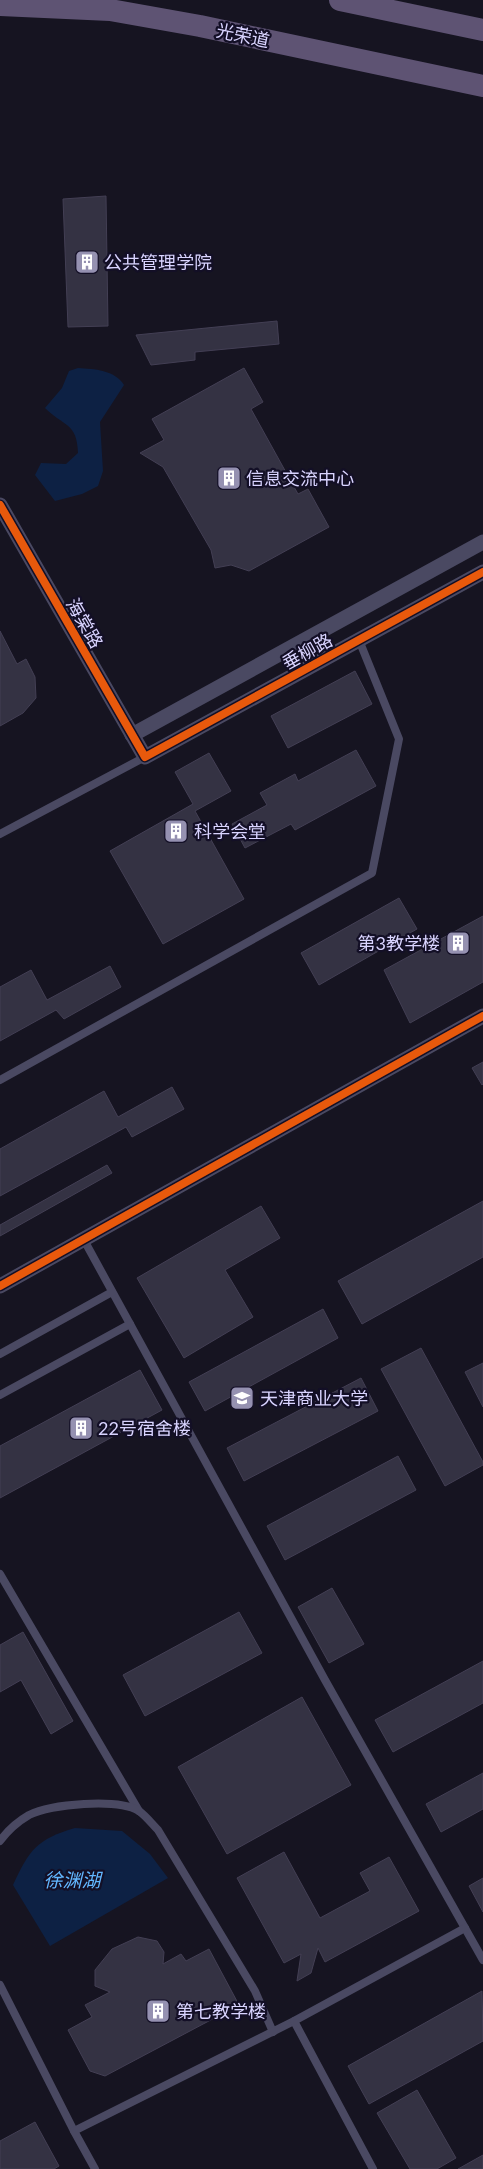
<svg xmlns="http://www.w3.org/2000/svg" width="483" height="2169" viewBox="0 0 483 2169" font-family="Lato,'Noto Sans SC',sans-serif">
<rect width="100%" height="100%" fill="#161421"/>
<g fill="#0d2144">
<path d="M78,368C94,369 115,370 124,385L100,422L103,471L98,486L82,494L55,501L35,475L41,463L66,464L78,453C77,422 64,427 45,408L62,388L69,371Z"/>
<path d="M75,1828L122,1831L150,1854L168,1878L50,1946L13,1885C29,1850 37,1839 75,1828Z"/>
</g>
<g fill="#343243" stroke="#433f54">
<polygon points="106,196 108,326 68,327 63,199"/>
<polygon points="277,321 279,344 195,352 195,360 151,365 136,335"/>
<polygon points="244,368 263,402 251,409 298,494 308,489 329,527 249,571 231,565 215,568 211,550 163,467 140,453 164,440 152,419"/>
<polygon points="0,631 17,664 26,659 35,677 36,698 23,713 0,726"/>
<polygon points="355,671 372,704 288,748 271,716"/>
<polygon points="356,750 376,786 295,830 291,824 245,848 232,824 267,805 260,793 295,774 298,781"/>
<polygon points="209,753 231,791 195,811 244,899 163,944 110,851 193,804 175,772"/>
<polygon points="399,898 417,929 319,985 301,953"/>
<polygon points="483,916 483,982 410,1023 384,970"/>
<polygon points="110,966 121,987 64,1019 56,1010 0,1041 0,987 31,970 47,1000"/>
<polygon points="483,1062 483,1084 482,1085 472,1068"/>
<polygon points="172,1087 184,1109 132,1137 126,1127 0,1196 0,1149 104,1091 118,1117"/>
<polygon points="107,1165 112,1173 0,1236 0,1225"/>
<polygon points="483,1201 483,1257 362,1324 338,1281"/>
<polygon points="261,1206 280,1238 225,1270 253,1317 184,1358 137,1278"/>
<polygon points="323,1309 338,1338 205,1411 189,1382"/>
<polygon points="421,1348 483,1462 483,1465 445,1486 381,1369"/>
<polygon points="483,1363 483,1407 465,1372"/>
<polygon points="140,1370 162,1410 0,1498 0,1446"/>
<polygon points="361,1378 378,1411 244,1481 227,1448"/>
<polygon points="398,1456 416,1490 285,1560 267,1526"/>
<polygon points="332,1588 364,1644 329,1663 298,1607"/>
<polygon points="239,1612 262,1653 145,1716 123,1675"/>
<polygon points="23,1632 73,1721 51,1734 21,1680 0,1692 0,1645"/>
<polygon points="483,1661 483,1703 393,1752 375,1720"/>
<polygon points="302,1697 351,1785 227,1854 178,1767"/>
<polygon points="483,1773 483,1809 441,1832 426,1804"/>
<polygon points="284,1852 320,1918 370,1891 360,1873 389,1857 419,1911 325,1962 318,1948 311,1973 297,1981 301,1954 284,1963 237,1878"/>
<polygon points="483,1878 483,1912 469,1886"/>
<polygon points="138,1937 157,1941 164,1952 163,1964 181,1954 186,1961 209,1949 239,2005 105,2076 90,2071 68,2030 92,2017 85,2005 110,1992 95,1986 95,1970 112,1949"/>
<polygon points="482,1991 483,2041 369,2104 348,2066"/>
<polygon points="417,2090 456,2158 437,2169 410,2169 377,2113"/>
<polygon points="35,2122 59,2166 54,2169 0,2169 0,2141"/>
<polygon points="483,2155 483,2169 458,2169"/>
</g>
<g fill="none" stroke-linecap="round" stroke-linejoin="round">
<g stroke="#4a4962" stroke-width="8">
<polyline points="0,834 145,757"/>
<polyline points="0,1080 372,873 399,739 359,640"/>
<polyline points="84,1240 325,1680 483,1960"/>
<polyline points="0,1354 112,1292"/>
<polyline points="0,1395 130,1324"/>
<polyline points="0,1574 139,1811"/>
<path d="M0,1841C8,1830 17,1822 29,1815C51,1804 117,1798 139,1811C146,1816 152,1824 158,1830L255,1991L273,2032"/>
<polyline points="0,1985 74,2131"/>
<polyline points="95,2169 74,2131 294,2021"/>
<polyline points="373,2169 294,2021 465,1928"/>
</g>
<g stroke="#4a4962" stroke-width="15">
<polyline points="0,505 145,757 483,572"/>
<polyline points="132,735 483,542"/>
<polyline points="0,1286 483,1016"/>
</g>
<g stroke="#5e5373" stroke-width="22">
<polyline points="340,0 483,30"/>
<polyline points="0,5 110,10 200,26 483,86"/>
</g>
<g stroke="#130f26" stroke-width="11">
<g id="cycleway">
<polyline points="0,505 145,757 483,572"/>
<polyline points="0,1286 483,1016"/>
</g>
</g>
<use href="#cycleway" stroke="#e8590c" stroke-width="8"/>
</g>
<defs>
<g id="building-square" transform="scale(1.25)"><rect x="-9" y="-9" width="18" height="18" rx="4" fill="#9591b1" stroke="#130f26"/><path d="M-4-6H4V6H1V3H-1V6H-4ZM-2.5-4.3h1.7v1.8h-1.7ZM.8-4.3h1.7v1.8H.8ZM-2.5-1h1.7V.8h-1.7ZM.8-1h1.7V.8H.8Z" fill="#fff"/></g>
<g id="university-square" transform="scale(1.25)"><rect x="-9" y="-9" width="18" height="18" rx="4" fill="#9591b1" stroke="#130f26"/><path d="M0-5L7-2L0 1L-7-2ZM-4 1L0 2.5L4 1V4Q0 6-4 4Z" fill="#fff"/></g>
</defs>
<g fill-rule="evenodd">
<use href="#building-square" x="87" y="262"/>
<use href="#building-square" x="229" y="478"/>
<use href="#building-square" x="176" y="831"/>
<use href="#building-square" x="458" y="943"/>
<use href="#university-square" x="242" y="1398"/>
<use href="#building-square" x="81" y="1428"/>
<use href="#building-square" x="158" y="2011"/>
</g>
<g text-anchor="middle" dominant-baseline="central" stroke-width="4.5" stroke-linejoin="round" paint-order="stroke">
<g font-size="18" fill="#d9d4ff" stroke="#130f26">
<text transform="translate(243 35) rotate(12)">光荣道</text>
<text transform="translate(85 623) rotate(60)">海棠路</text>
<text transform="translate(307 651) rotate(-29)">垂柳路</text>
</g>
<g font-size="18" fill="#d9d4ff" stroke="#130f26" text-anchor="start">
<text x="104" y="262">公共管理学院</text>
<text x="246" y="478">信息交流中心</text>
<text x="194" y="831">科学会堂</text>
<text x="440" y="943" text-anchor="end">第3教学楼</text>
<text x="260" y="1398">天津商业大学</text>
<text x="98" y="1428">22号宿舍楼</text>
<text x="176" y="2011">第七教学楼</text>
</g>
<g font-size="19" font-style="italic" fill="#62b6ff" stroke="#130f26">
<text x="72" y="1879">徐渊湖</text>
</g>
</g>
</svg>
